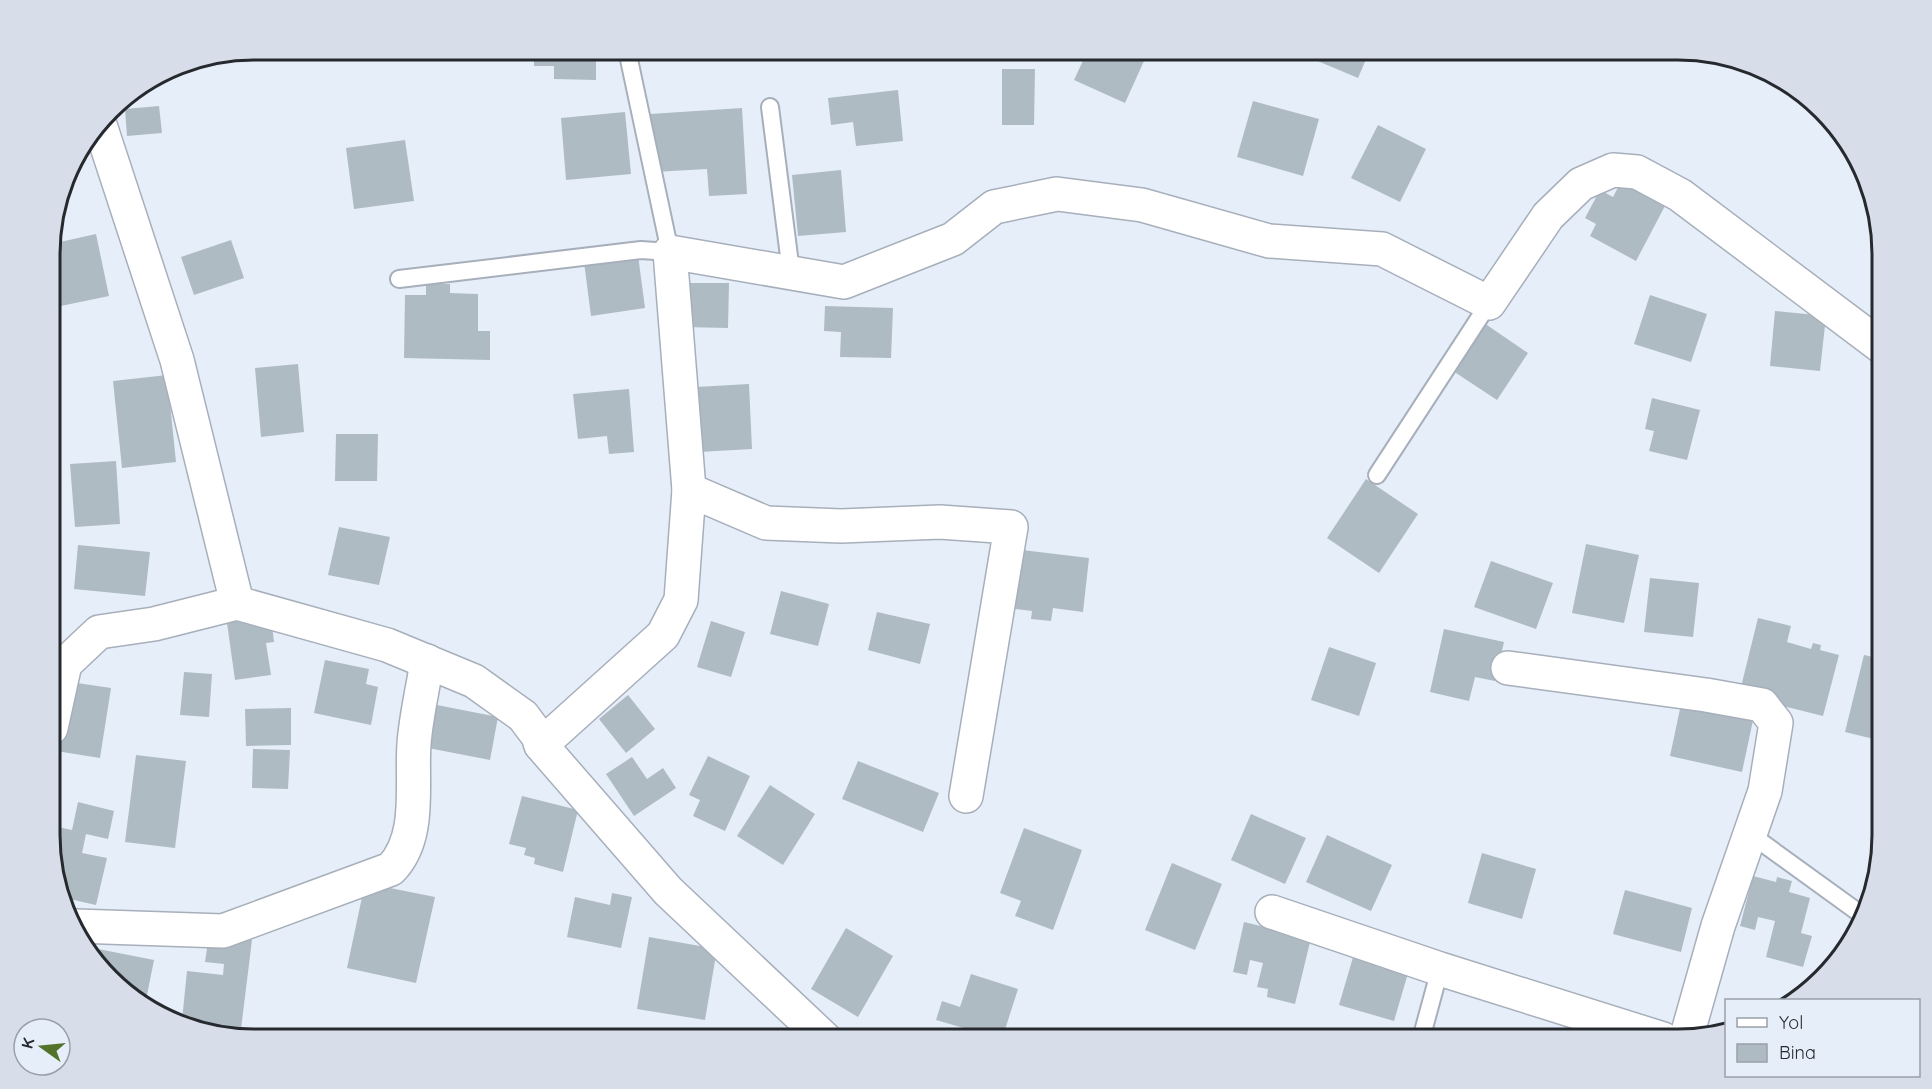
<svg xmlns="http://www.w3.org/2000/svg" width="1932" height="1089" viewBox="0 0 1932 1089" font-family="Quicksand,sans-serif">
<rect width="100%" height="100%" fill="#e6eefa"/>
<g fill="#aebbc3">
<polygon points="534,50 596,50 596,80 554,79 554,66 534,66"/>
<polygon points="1088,50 1144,50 1148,52 1125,103 1074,80"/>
<polygon points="1303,50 1370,50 1358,78 1301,54"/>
<polygon points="1002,69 1035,69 1034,125 1002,125"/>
<polygon points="898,90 903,141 856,146 853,122 831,125 828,98"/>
<polygon points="1253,101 1319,119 1303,176 1237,157"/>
<polygon points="159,106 162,133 127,136 125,109"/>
<polygon points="742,108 747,194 709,196 707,169 654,172 650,114"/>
<polygon points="625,112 631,174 566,180 561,118"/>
<polygon points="1378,125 1426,149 1400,202 1351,178"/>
<polygon points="405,140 414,201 354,209 346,148"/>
<polygon points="841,170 846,232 798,236 792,175"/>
<polygon points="1622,180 1666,204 1636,261 1590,236 1596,224 1585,218 1600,190 1613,197"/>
<polygon points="96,234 109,296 51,308 51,244"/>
<polygon points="231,240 244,278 194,295 181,257"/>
<polygon points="638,255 645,308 591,316 584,262"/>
<polygon points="684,283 729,283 728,328 683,327"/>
<polygon points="426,284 450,284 450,293 478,294 478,331 490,331 490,360 404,358 405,295 426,295"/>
<polygon points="1650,295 1707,314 1691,362 1634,344"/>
<polygon points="825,306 893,308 891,358 840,357 841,332 824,331"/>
<polygon points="1775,311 1826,316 1820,371 1770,366"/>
<polygon points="1484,323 1528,353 1497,400 1453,371"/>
<polygon points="298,364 304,432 261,437 255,368"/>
<polygon points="167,375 176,462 122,468 113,381"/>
<polygon points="749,384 752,449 699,452 696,387"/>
<polygon points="629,389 634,452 609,454 607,436 578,439 573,394"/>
<polygon points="1652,398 1700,410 1687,460 1649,451 1654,431 1645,429"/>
<polygon points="336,434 378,434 377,481 335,481"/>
<polygon points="116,461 120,524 75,527 70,464"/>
<polygon points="1366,479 1418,514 1379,573 1327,538"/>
<polygon points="339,527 390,537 379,585 328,575"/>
<polygon points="1586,544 1639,555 1624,623 1572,613"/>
<polygon points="78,545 150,552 145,596 74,589"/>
<polygon points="1022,550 1089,558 1083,612 1053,608 1051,621 1031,619 1032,611 1015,609"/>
<polygon points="1491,561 1553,583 1536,629 1474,607"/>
<polygon points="1650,578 1699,583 1693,637 1644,632"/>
<polygon points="781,591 829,604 818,646 770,634"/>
<polygon points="877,612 930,624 920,664 868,650"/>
<polygon points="271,617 274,642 266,643 271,675 235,680 227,623"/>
<polygon points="1758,618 1791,626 1787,642 1811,649 1813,643 1821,645 1820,650 1839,655 1823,716 1739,695"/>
<polygon points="711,621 745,632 731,677 697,667"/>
<polygon points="1444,629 1504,642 1495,681 1475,677 1469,701 1430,692"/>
<polygon points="1329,647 1376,663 1359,716 1311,700"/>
<polygon points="1864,655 1882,659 1882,741 1845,732"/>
<polygon points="325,660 369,669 366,684 378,687 371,725 314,713"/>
<polygon points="184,672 212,674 209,717 180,715"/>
<polygon points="77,683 111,688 100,758 56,751 63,707 73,709"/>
<polygon points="628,695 655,729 626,753 599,719"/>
<polygon points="1683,695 1755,711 1742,772 1670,756"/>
<polygon points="432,704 498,717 490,760 423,747"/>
<polygon points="291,708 291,745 246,746 245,709"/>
<polygon points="253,749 290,750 288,789 252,788"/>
<polygon points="136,755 186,761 175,848 125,842"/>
<polygon points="708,756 750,776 725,831 693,816 700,800 689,795"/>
<polygon points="632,757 647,779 663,768 676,788 634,816 606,774"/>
<polygon points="858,761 939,793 923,832 842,799"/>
<polygon points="770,785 815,814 783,865 737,836"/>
<polygon points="522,796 578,810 563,872 534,864 535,858 524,855 526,848 509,844"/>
<polygon points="78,802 114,811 108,839 86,834 82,853 107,858 96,905 65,898 51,862 53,826 72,830"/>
<polygon points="1251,814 1306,838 1285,884 1231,860"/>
<polygon points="1024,828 1082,850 1053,930 1015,916 1021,901 1000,893"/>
<polygon points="1327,835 1392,865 1371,911 1306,882"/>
<polygon points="1482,853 1536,869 1522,919 1468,903"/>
<polygon points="1172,863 1222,884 1195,950 1145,930"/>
<polygon points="1753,876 1776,882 1777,877 1792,881 1789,892 1810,898 1801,933 1812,936 1803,967 1766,957 1775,921 1758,917 1755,930 1740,926"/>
<polygon points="365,883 435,897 416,983 347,968"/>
<polygon points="1625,890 1692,908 1681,952 1613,934"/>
<polygon points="612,893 632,897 621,948 567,937 575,897 610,905"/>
<polygon points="1244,922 1311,938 1295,1004 1267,997 1268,989 1257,987 1263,963 1250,960 1247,975 1233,972"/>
<polygon points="846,928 893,956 858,1017 811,989"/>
<polygon points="209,935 252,940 241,1029 182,1020 187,971 223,975 224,964 205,962"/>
<polygon points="649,937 717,949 705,1020 637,1009"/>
<polygon points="88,947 154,960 145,1005 87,951"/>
<polygon points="1356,947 1411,963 1394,1021 1339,1005"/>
<polygon points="971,974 1018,989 1002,1039 936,1020 942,1001 960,1007"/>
<polygon points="560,1028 627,1030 627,1039 560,1039"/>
<polygon points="1570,1034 1585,1039 1568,1039"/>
</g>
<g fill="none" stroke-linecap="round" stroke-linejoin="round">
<g stroke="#a7afbb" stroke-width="20">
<g id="lane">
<polyline points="770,107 791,272"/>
<polyline points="399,279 641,250 670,252 627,50"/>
<polyline points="1377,475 1489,303"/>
<polyline points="1750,834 1862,915"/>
<polyline points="1421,1039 1440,969"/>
</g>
</g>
<g stroke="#a7afbb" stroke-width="36">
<g id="street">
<polyline points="100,125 177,360 237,603"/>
<polyline points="689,490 766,523 841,526 940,522 1011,527 966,796"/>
<polyline points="1508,668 1706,695 1762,705 1776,723 1765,791 1718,926 1686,1039"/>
<polyline points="51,728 65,664 99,632 154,624 237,603 387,645 474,681 523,716 538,736 541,745 668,891 825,1039"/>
<polyline points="541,745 663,635 681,600 689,490 670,252 844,282 953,239 994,207 1057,194 1142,205 1269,241 1382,249 1489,303 1548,216 1581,184 1613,170 1637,172 1680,195 1882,347"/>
<polyline points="1272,912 1440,969 1663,1039"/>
<path d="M76,926L223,931L391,869C422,837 411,784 414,744C416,716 423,689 427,661"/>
</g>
</g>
<use href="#lane" stroke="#fff" stroke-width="16"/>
<use href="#street" stroke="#fff" stroke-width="33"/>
</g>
<path d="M0 0H1932V1089H0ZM254 60H1678A194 194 0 0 1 1872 254V835A194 194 0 0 1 1678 1029H254A194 194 0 0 1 60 835V254A194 194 0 0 1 254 60Z" fill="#d7deea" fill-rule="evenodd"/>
<path fill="none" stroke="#262a2e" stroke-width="3" d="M254 60H1678A194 194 0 0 1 1872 254V835A194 194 0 0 1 1678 1029H254A194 194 0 0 1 60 835V254A194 194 0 0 1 254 60Z"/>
<rect x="1725" y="999" width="195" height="78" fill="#e6eefa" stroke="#99a0a8" stroke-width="1.5"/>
<rect x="1737" y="1018" width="30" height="9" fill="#ffffff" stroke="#99a0a8" stroke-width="1.5"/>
<text x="1779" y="1029" font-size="18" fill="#262a2e">Yol</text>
<rect x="1737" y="1044" width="30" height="18" fill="#aebbc3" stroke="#99a0a8" stroke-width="1.5"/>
<text x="1779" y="1059" font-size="18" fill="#262a2e">Bina</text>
<g transform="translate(42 1047) rotate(285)"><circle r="28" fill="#e6eefa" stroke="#99a0a8" stroke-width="1.5"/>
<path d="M0-4.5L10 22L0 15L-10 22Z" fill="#53732a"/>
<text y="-9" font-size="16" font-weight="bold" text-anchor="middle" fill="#262a2e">K</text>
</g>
</svg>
